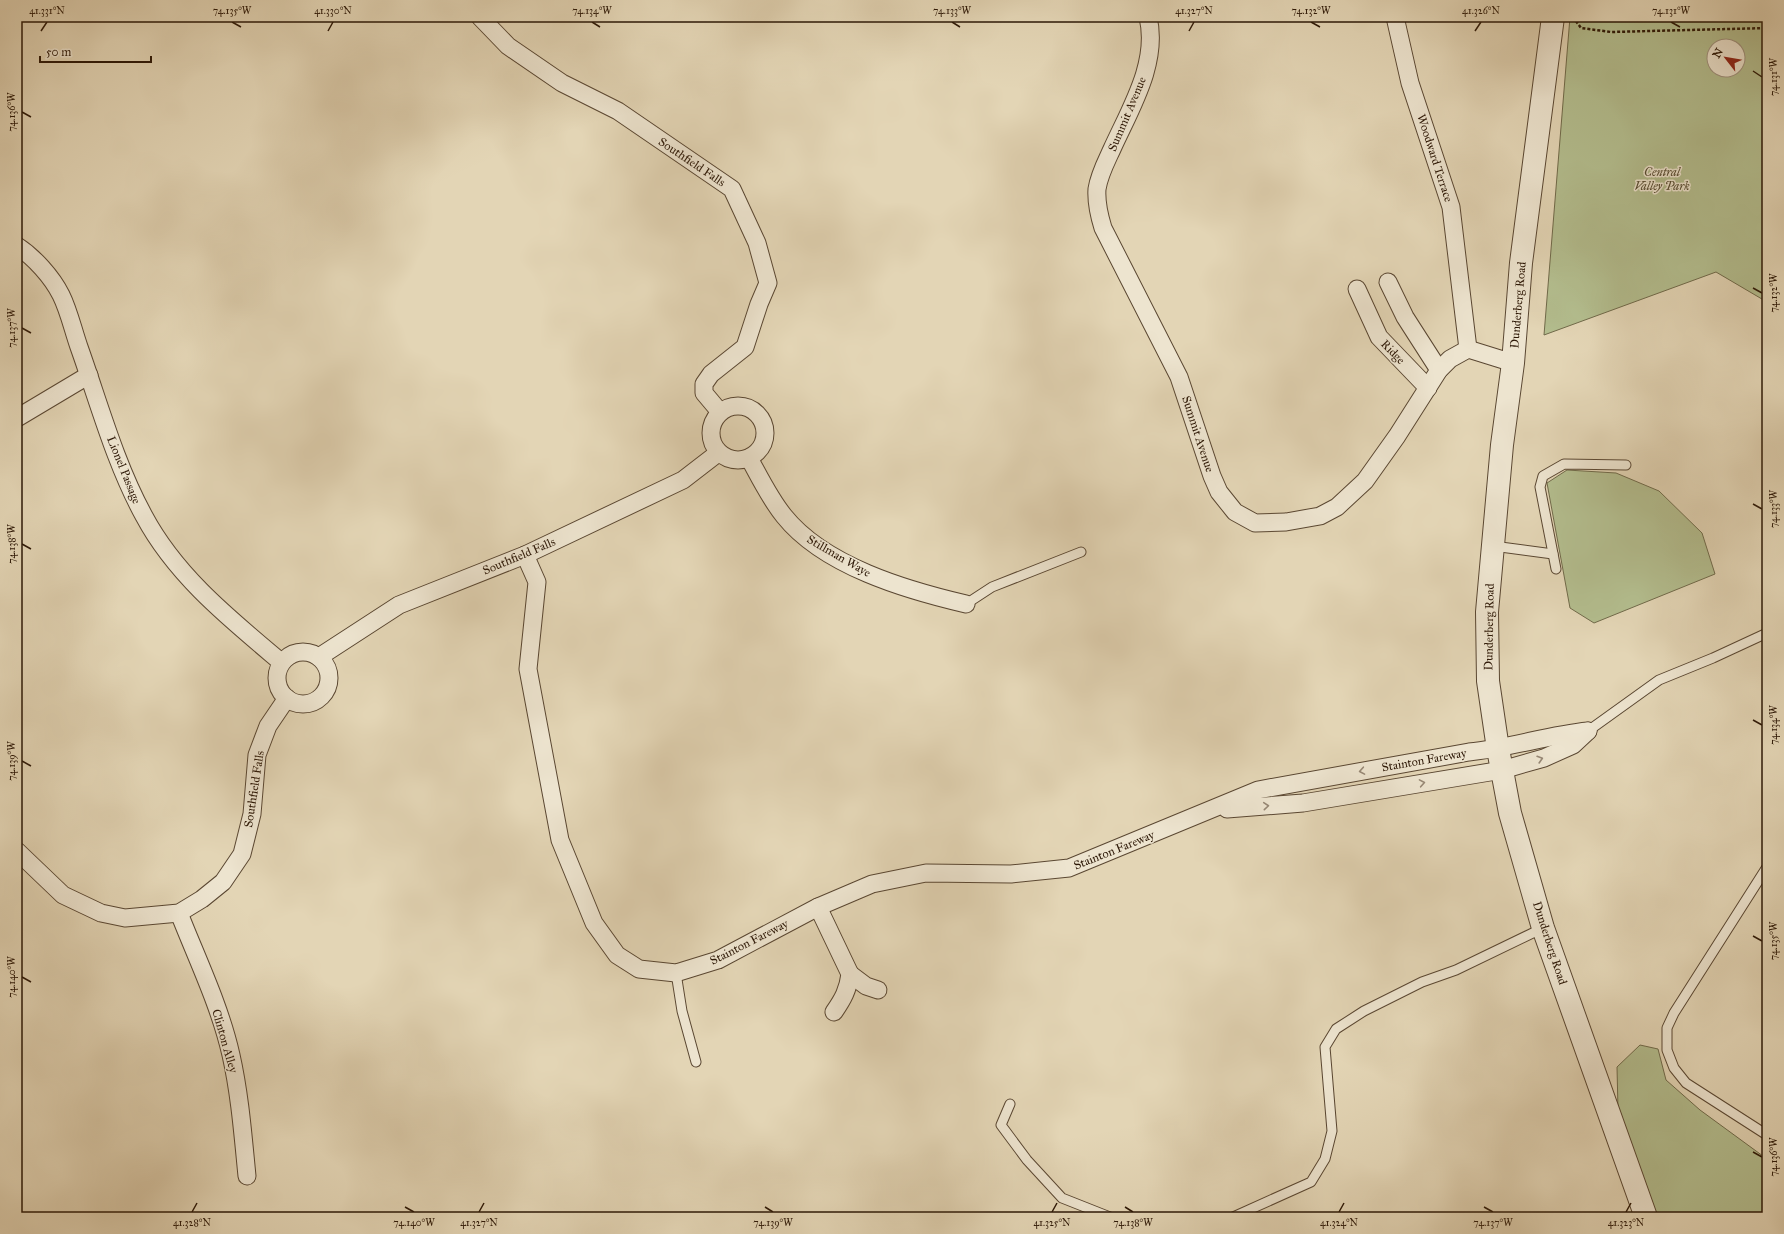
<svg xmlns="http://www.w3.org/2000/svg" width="1784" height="1234" viewBox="0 0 1784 1234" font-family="'IM FELL Great Primer',serif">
<rect width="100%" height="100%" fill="#e3d5b5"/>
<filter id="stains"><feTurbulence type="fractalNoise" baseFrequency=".005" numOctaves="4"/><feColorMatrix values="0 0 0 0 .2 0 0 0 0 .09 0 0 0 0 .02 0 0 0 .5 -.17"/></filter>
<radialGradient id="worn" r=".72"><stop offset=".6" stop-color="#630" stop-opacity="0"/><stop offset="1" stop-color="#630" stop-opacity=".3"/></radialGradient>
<g fill="#b3bd8e" stroke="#706a4a" fill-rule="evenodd">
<path d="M1570,17H1767V302L1716,272L1544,335ZM1714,46H1738V70H1714Z"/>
<polygon points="1567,470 1616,473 1659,491 1702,533 1715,574 1594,623 1570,608 1547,483"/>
<polygon points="1640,1045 1658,1049 1666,1080 1700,1110 1767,1159 1767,1217 1652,1217 1618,1110 1617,1067"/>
</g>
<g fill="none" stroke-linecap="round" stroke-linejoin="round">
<g stroke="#5a4732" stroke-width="11">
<g id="service">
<polyline points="1493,546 1553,554"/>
<polyline points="1556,569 1540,487 1543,476 1564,464 1626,465"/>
<polyline points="966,604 992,587 1081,552"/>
<polyline points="1588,731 1659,680 1713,658 1767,633"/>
<polyline points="1767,867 1674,1013 1667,1028 1667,1050 1674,1068 1686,1083 1767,1135"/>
<polyline points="676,973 682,1011 696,1062"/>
<polyline points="1010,1104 1001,1125 1027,1160 1062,1198 1110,1217"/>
<polyline points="1233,1217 1311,1182 1325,1159 1332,1131 1325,1047 1336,1029 1364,1011 1422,982 1456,970 1543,928"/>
</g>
</g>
<g stroke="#5a4732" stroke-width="19">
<g id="minor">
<polyline points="480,17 508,46 562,83 618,111 732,189 757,243 768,283 759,304 745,347 711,374 704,384 704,393 720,412"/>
<path d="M1148,17C1159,63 1130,109 1112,149C1106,162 1099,175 1097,189C1096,203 1099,215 1103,228L1179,377L1212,476L1219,492L1235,512L1255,523L1286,522L1320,516L1337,507L1365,481L1397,436L1439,370L1450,359L1468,349L1513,363"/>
<polyline points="1395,17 1410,83 1451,207 1468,349"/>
<path d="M17,246C34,257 52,277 61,295C69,311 73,330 79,347C99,403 115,463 144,516C176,576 230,619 281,662"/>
<polyline points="1388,282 1405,317 1439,370"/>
<polyline points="1357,289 1379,337 1428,388"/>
<circle cx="738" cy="433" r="27"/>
<polyline points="17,418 89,375"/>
<path d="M749,458C760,478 770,499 784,516C824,566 906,590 966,604"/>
<path d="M525,555L537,582L528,669L560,840L594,923L617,955L639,969L676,973L718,960L818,907L872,884L926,873L1011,874L1069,868L1258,790L1469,752C1510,748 1548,735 1588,731"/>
<circle cx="303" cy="678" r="26"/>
<polyline points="319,657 399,605 525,555 683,480 718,453"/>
<polyline points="1227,809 1303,803 1502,770 1544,758 1573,745 1588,731"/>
<polyline points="17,851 63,895 101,913 125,918 179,913 202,899 223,882 242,854 252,814 257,755 268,726 287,698"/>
<path d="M818,907L850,974C848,990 843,999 834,1012"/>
<path d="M179,913C197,959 220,1006 231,1055C240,1095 243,1136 247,1176"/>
<polyline points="850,974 866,986 878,990"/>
</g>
</g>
<g stroke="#5a4732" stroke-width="24">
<polyline id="tertiary" points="1553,17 1521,263 1513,363 1502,445 1487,612 1488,681 1498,749 1510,813 1543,928 1646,1217"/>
</g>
<polyline stroke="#2d1807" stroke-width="2.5" stroke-dasharray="3 2" stroke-linecap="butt" points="1573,17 1581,28 1611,32 1767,28"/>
<use href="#service" stroke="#ede4cf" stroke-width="9"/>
<use href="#minor" stroke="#ede4cf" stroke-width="17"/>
<use href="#tertiary" stroke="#ede4cf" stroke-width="22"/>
</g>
<defs><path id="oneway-chevron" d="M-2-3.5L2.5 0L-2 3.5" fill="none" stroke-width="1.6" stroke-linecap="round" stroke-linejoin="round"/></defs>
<g stroke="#978875">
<use href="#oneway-chevron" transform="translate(1540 759) rotate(-17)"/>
<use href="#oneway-chevron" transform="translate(1362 771) rotate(170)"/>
<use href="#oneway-chevron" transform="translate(1422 783) rotate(-10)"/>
<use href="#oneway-chevron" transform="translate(1266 806) rotate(-5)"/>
</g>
<path fill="none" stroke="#2d1807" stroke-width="1.5" d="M232,22L241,27M592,22L600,27M952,22L960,27M1311,22L1320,27M1671,22L1680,27M41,31L47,22M328,31L333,22M1189,31L1194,22M1475,31L1481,22M1753,71L1762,77M22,112L31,117M1753,288L1762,293M22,328L31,333M1753,504L1762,509M22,544L31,549M1753,720L1762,725M22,761L31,766M1753,936L1762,941M22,977L31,982M1753,1152L1762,1157M405,1207L414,1212M765,1207L773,1212M1125,1207L1133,1212M1484,1207L1493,1212M192,1212L197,1203M479,1212L484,1203M1052,1212L1057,1203M1339,1212L1344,1203M1626,1212L1631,1203"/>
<g text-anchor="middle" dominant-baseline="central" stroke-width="3" stroke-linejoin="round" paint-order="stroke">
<g font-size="12" fill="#2d1807" stroke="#ede4cf">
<text transform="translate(1127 114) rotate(-67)">Summit Avenue</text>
<text transform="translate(1435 158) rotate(72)">Woodward Terrace</text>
<text transform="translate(692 162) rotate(34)">Southfield Falls</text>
<text transform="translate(1518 305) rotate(-85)">Dunderberg Road</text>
<text transform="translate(1393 352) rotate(46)">Ridge</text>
<text transform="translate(1198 434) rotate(72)">Summit Avenue</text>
<text transform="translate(124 470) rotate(68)">Lionel Passage</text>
<text transform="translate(519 556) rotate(-23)">Southfield Falls</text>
<text transform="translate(839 556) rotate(30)">Stillman Waye</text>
<text transform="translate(1489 627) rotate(-89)">Dunderberg Road</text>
<text transform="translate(1424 760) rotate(-10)">Stainton Fareway</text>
<text transform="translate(254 789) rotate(-81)">Southfield Falls</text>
<text transform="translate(1114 850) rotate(-22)">Stainton Fareway</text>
<text transform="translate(749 942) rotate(-27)">Stainton Fareway</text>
<text transform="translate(1550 943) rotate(72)">Dunderberg Road</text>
<text transform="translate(225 1041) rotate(74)">Clinton Alley</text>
</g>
<g font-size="12" font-style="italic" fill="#554a30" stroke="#ede4cf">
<text x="1662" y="172">Central<tspan x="1662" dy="14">Valley Park</tspan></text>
</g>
</g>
<rect width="1784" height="1234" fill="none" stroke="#e3d5b5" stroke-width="44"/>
<g transform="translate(1726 58) rotate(301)"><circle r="19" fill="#ede4cf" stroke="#a0927f"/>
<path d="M0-3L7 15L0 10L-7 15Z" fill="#8f2418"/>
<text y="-6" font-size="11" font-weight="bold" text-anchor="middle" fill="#2d1807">N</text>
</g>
<path d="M40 56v6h111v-6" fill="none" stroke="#2d1807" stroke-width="2"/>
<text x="46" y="56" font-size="12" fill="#2d1807" stroke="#ede4cf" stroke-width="3" paint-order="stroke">50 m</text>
<rect x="22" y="22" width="1740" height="1190" fill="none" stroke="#2d1807" stroke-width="1.5"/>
<g font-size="10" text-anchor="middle" fill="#2d1807">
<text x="47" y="14">41.331°N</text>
<text x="232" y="14">74.135°W</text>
<text x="333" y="14">41.330°N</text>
<text x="592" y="14">74.134°W</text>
<text x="952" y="14">74.133°W</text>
<text x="1194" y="14">41.327°N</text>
<text x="1311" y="14">74.132°W</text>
<text x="1481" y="14">41.326°N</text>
<text x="1671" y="14">74.131°W</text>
<text transform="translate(1773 77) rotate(-90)" y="4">74.131°W</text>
<text transform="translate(11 112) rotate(-90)" y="4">74.136°W</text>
<text transform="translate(1773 293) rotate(-90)" y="4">74.132°W</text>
<text transform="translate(11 328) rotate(-90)" y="4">74.137°W</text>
<text transform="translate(1773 509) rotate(-90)" y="4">74.133°W</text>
<text transform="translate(11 544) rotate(-90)" y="4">74.138°W</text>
<text transform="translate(1773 725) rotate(-90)" y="4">74.134°W</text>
<text transform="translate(11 761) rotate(-90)" y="4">74.139°W</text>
<text transform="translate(1773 941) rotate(-90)" y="4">74.135°W</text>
<text transform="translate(11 977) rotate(-90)" y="4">74.140°W</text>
<text transform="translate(1773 1157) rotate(-90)" y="4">74.136°W</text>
<text x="192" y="1226">41.328°N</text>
<text x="414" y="1226">74.140°W</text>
<text x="479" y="1226">41.327°N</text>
<text x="773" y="1226">74.139°W</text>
<text x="1052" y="1226">41.325°N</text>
<text x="1133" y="1226">74.138°W</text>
<text x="1339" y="1226">41.324°N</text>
<text x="1493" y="1226">74.137°W</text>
<text x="1626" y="1226">41.323°N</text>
</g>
<rect width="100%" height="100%" filter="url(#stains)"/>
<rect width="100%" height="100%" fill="url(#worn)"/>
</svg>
